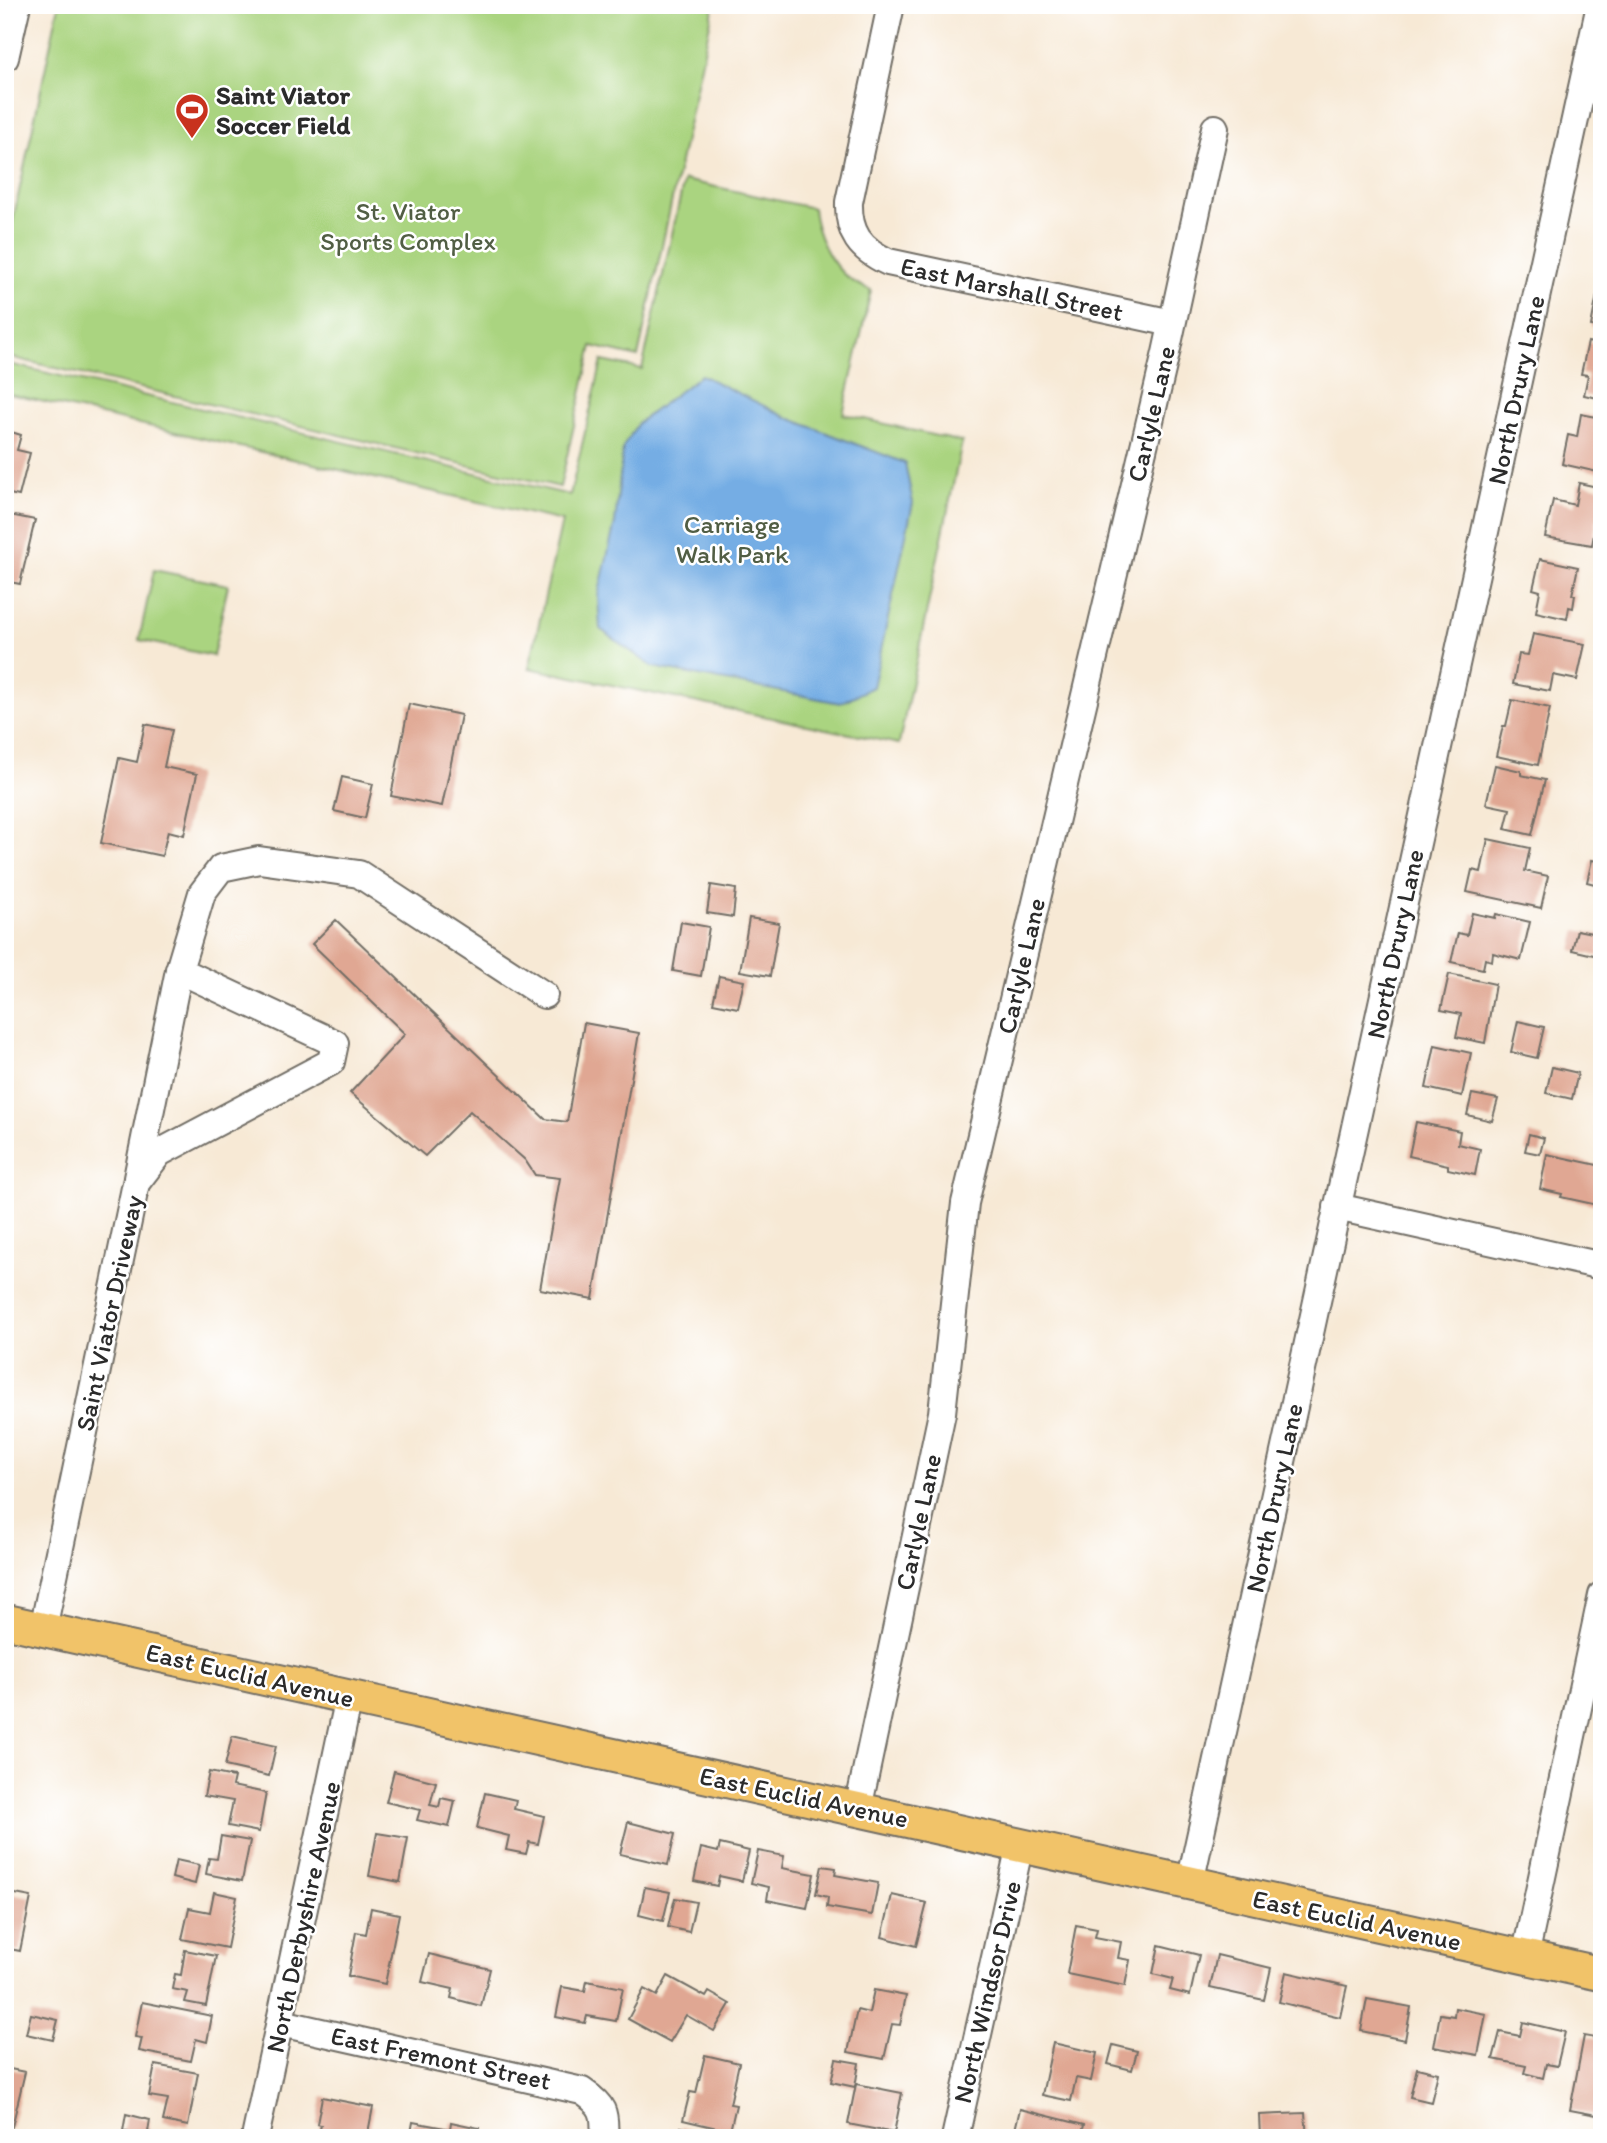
<svg xmlns="http://www.w3.org/2000/svg" width="1607" height="2143" viewBox="0 0 1607 2143" font-family="Itim,sans-serif">
<rect width="100%" height="100%" fill="#fff"/>
<filter id="ink" filterUnits="userSpaceOnUse"><feTurbulence type="fractalNoise" baseFrequency=".0143" numOctaves="2"/><feDisplacementMap in="SourceGraphic" scale="14" xChannelSelector="R" yChannelSelector="G"/><feConvolveMatrix kernelMatrix="1 2 1 2 8 2 1 2 1" color-interpolation-filters="sRGB"/></filter>
<filter id="wash" filterUnits="userSpaceOnUse"><feTurbulence type="fractalNoise" baseFrequency=".00686" numOctaves="4" result="noise"/><feDisplacementMap in="SourceGraphic" scale="28" xChannelSelector="R" yChannelSelector="G"/><feGaussianBlur stdDeviation="1.57" result="paint"/><feColorMatrix in="noise" values="0 0 0 0 0 0 0 0 0 0 0 0 0 0 0 0 0 1.4 0 .05"/><feComposite in="paint" operator="in"/></filter>
<g filter="url(#wash)">
<rect width="100%" height="100%" fill="#f7e9d5"/>
<g fill="#aad480" stroke="#6a8056" stroke-width="2">
<polygon points="59,5 714,5 638,357 592,346 560,487 5,356 5,257"/>
<path d="M684,180L813,208C815,232 830,266 851,280C857,285 864,287 871,290L843,414L962,442L899,744L529,668L562,521L5,393V363L570,495L602,361L642,369Z"/>
<polygon points="154,570 228,585 213,656 139,640"/>
</g>
<polygon fill="#74ade4" stroke="#506c88" stroke-width="2" points="701,375 791,419 905,463 913,503 873,687 840,703 653,667 600,629 598,596 615,523 623,447 638,423"/>
<g id="blocks">
<g fill="#e0a793">
<polygon points="1597,295 1602,296 1602,328 1591,326"/>
<polygon points="1588,342 1602,345 1602,399 1584,395 1588,375 1581,374"/>
<polygon points="1581,414 1602,418 1602,473 1562,464 1568,435 1577,437"/>
<polygon points="5,430 21,435 17,450 30,453 19,496 5,493"/>
<polygon points="1579,483 1602,488 1602,516 1601,520 1597,519 1592,545 1545,537 1553,500 1575,505"/>
<polygon points="5,514 35,520 20,584 5,581"/>
<polygon points="1540,559 1578,567 1572,595 1575,595 1573,608 1569,607 1567,619 1536,612 1540,591 1533,589"/>
<polygon points="1533,634 1585,644 1577,680 1553,675 1550,691 1513,684 1519,654 1528,655"/>
<polygon points="1512,700 1550,708 1538,765 1496,756 1503,726 1506,726"/>
<polygon points="409,704 461,715 442,806 391,796"/>
<polygon points="145,724 172,730 164,767 197,774 184,835 168,831 162,856 101,843 119,758 137,762"/>
<polygon points="1495,765 1521,771 1521,775 1545,780 1532,835 1505,829 1510,809 1486,804"/>
<polygon points="342,777 373,784 365,818 334,811"/>
<polygon points="1488,839 1530,848 1525,871 1548,876 1541,908 1467,892 1472,870 1481,872"/>
<polygon points="1592,860 1602,862 1602,886 1587,882"/>
<polygon points="711,885 736,889 733,917 707,913"/>
<polygon points="1472,913 1495,918 1496,914 1530,922 1521,960 1493,953 1492,961 1485,959 1483,969 1451,962 1458,933 1467,935"/>
<polygon points="749,918 779,923 770,976 740,971"/>
<polygon points="336,920 545,1119 567,1122 584,1023 639,1033 593,1299 540,1289 560,1178 535,1175 525,1160 470,1111 425,1156 350,1093 405,1034 312,944"/>
<polygon points="681,922 709,927 701,976 673,971"/>
<polygon points="1577,930 1602,935 1598,956 1572,950"/>
<polygon points="1449,974 1495,984 1485,1043 1456,1037 1461,1014 1441,1010"/>
<polygon points="719,976 744,981 738,1008 713,1003"/>
<polygon points="1518,1021 1544,1027 1537,1058 1511,1052"/>
<polygon points="1435,1045 1471,1053 1462,1096 1426,1088"/>
<polygon points="1552,1067 1578,1073 1572,1099 1546,1093"/>
<polygon points="1472,1094 1498,1099 1492,1121 1467,1115"/>
<polygon points="1416,1122 1460,1131 1458,1144 1480,1149 1475,1175 1448,1169 1448,1165 1409,1156"/>
<polygon points="1529,1134 1544,1138 1540,1154 1525,1151"/>
<polygon points="1547,1154 1602,1166 1602,1206 1561,1197 1562,1194 1540,1189"/>
<polygon points="232,1736 276,1746 269,1776 225,1766"/>
<polygon points="394,1771 436,1782 430,1805 439,1807 441,1798 455,1801 449,1827 417,1820 420,1810 386,1802"/>
<polygon points="209,1772 234,1777 232,1786 266,1793 259,1832 228,1826 233,1801 204,1796"/>
<polygon points="485,1793 516,1800 514,1809 544,1816 538,1844 529,1842 526,1854 506,1850 509,1836 477,1828"/>
<polygon points="628,1822 675,1834 668,1865 620,1854"/>
<polygon points="377,1833 408,1838 400,1882 369,1876"/>
<polygon points="221,1836 250,1841 242,1881 206,1874 209,1858 217,1859"/>
<polygon points="720,1844 749,1851 742,1881 719,1876 717,1886 694,1881 701,1848 718,1852"/>
<polygon points="758,1851 784,1856 782,1868 814,1874 807,1908 767,1900 769,1887 751,1883"/>
<polygon points="176,1860 199,1865 195,1884 172,1878"/>
<polygon points="822,1866 836,1868 835,1875 878,1883 872,1915 827,1907 828,1897 816,1894"/>
<polygon points="645,1887 670,1892 663,1921 639,1915"/>
<polygon points="5,1892 31,1897 20,1951 5,1948"/>
<polygon points="214,1892 237,1897 227,1948 182,1939 189,1908 210,1912"/>
<polygon points="892,1895 927,1903 916,1946 882,1937"/>
<polygon points="675,1898 696,1902 689,1932 668,1927"/>
<polygon points="371,1908 399,1914 385,1984 348,1976 356,1932 366,1934"/>
<polygon points="1076,1925 1097,1929 1095,1937 1121,1942 1118,1958 1130,1960 1125,1986 1067,1974"/>
<polygon points="1159,1945 1199,1955 1190,1995 1170,1990 1173,1979 1153,1974"/>
<polygon points="185,1950 216,1956 206,2006 185,2002 188,1992 172,1989 175,1974 181,1975"/>
<polygon points="429,1954 490,1969 481,2006 451,1998 453,1989 422,1982"/>
<polygon points="1217,1955 1271,1968 1264,2000 1210,1988"/>
<polygon points="1286,1972 1347,1986 1340,2017 1279,2002"/>
<polygon points="668,1976 706,1997 709,1992 730,2004 714,2031 686,2015 670,2042 628,2019 644,1989 657,1996"/>
<polygon points="587,1981 623,1988 616,2021 587,2016 585,2023 556,2017 562,1987 585,1991"/>
<polygon points="874,1990 906,1996 900,2025 892,2024 884,2059 848,2052 857,2010 869,2013"/>
<polygon points="1367,1999 1411,2007 1405,2040 1361,2031"/>
<polygon points="142,2002 212,2016 207,2042 196,2039 191,2061 139,2051 142,2038 135,2037"/>
<polygon points="1455,2008 1486,2014 1478,2055 1434,2047 1440,2014 1454,2016"/>
<polygon points="31,2014 58,2020 53,2040 26,2034"/>
<polygon points="1523,2022 1565,2032 1557,2066 1546,2064 1543,2078 1524,2073 1526,2066 1493,2059 1500,2032 1520,2036"/>
<polygon points="1584,2036 1602,2039 1602,2116 1570,2110"/>
<polygon points="1053,2043 1097,2053 1091,2081 1076,2078 1071,2101 1042,2095"/>
<polygon points="1113,2045 1137,2051 1132,2070 1108,2064"/>
<polygon points="705,2055 739,2063 730,2104 736,2105 730,2131 683,2120 690,2092 696,2093"/>
<polygon points="836,2059 859,2063 855,2087 831,2082"/>
<polygon points="155,2065 198,2073 188,2126 163,2121 168,2099 149,2096"/>
<polygon points="5,2068 25,2072 12,2127 5,2126"/>
<polygon points="1417,2068 1438,2073 1431,2102 1410,2097"/>
<polygon points="856,2084 902,2093 894,2133 848,2124"/>
<polygon points="322,2097 373,2107 367,2138 318,2138 321,2125 317,2124"/>
<polygon points="1020,2109 1084,2125 1081,2138 1013,2138"/>
<polygon points="1305,2113 1307,2138 1260,2138 1259,2115"/>
<polygon points="126,2114 150,2120 148,2132 169,2138 131,2138 132,2134 123,2131"/>
<polygon points="413,2122 450,2129 451,2122 479,2128 477,2138 410,2138"/>
<polygon points="681,2127 718,2137 718,2138 679,2138"/>
</g>
</g>
</g>
<g filter="url(#ink)">
<use href="#blocks" fill-opacity="0" stroke="#726e66" stroke-width="2"/>
<g fill="none" stroke-linecap="round" stroke-linejoin="round">
<g stroke="#726e66" stroke-width="30">
<g id="minor">
<path d="M891,5L849,202C848,233 860,249 888,262L1172,323"/>
<polyline points="5,58 17,5"/>
<polyline points="137,1178 179,970"/>
<polyline points="1337,1207 1602,1266"/>
<polyline points="43,1629 136,1183 159,1153 331,1062 335,1043 179,970 202,893 221,868 259,860 359,874 544,995"/>
<polyline points="858,1809 942,1413 965,1203 1166,353 1215,128"/>
<polyline points="1190,1883 1600,5"/>
<polyline points="1525,1957 1602,1595"/>
<path d="M281,2023L582,2091C603,2105 606,2112 604,2138"/>
<polyline points="255,2138 349,1697"/>
<polyline points="955,2138 1020,1845"/>
</g>
</g>
<g stroke="#726e66" stroke-width="37">
<polyline id="major" points="5,1621 1602,1974"/>
</g>
<use href="#minor" stroke="#fff" stroke-width="26"/>
<use href="#major" stroke="#f1c369" stroke-width="33"/>
</g>
</g>
<defs>
<g id="stadium-pin" transform="scale(1.75)"><path d="M0 17L-7.5 6A9.5 9.5 0 1 1 7.5 6Z" fill="#c8321e" stroke="#fff"/><path d="M0-5a6.5 5 0 1 0 0 10a6.5 5 0 1 0 0-10ZM-3.5-1.8h7v3.6h-7Z" fill="#fff"/></g>
</defs>
<g fill-rule="evenodd">
<use href="#stadium-pin" x="192" y="110"/>
</g>
<g text-anchor="middle" dominant-baseline="central" stroke-width="5" stroke-linejoin="round" paint-order="stroke">
<g font-size="26" font-weight="bold" fill="#2b2b2b" stroke="#fff" text-anchor="start">
<text x="216" y="95">Saint Viator<tspan x="216" dy="30">Soccer Field</tspan></text>
</g>
<g font-size="26" fill="#515e44" stroke="#fff">
<text x="408" y="211">St. Viator<tspan x="408" dy="30">Sports Complex</tspan></text>
<text x="732" y="524">Carriage<tspan x="732" dy="30">Walk Park</tspan></text>
</g>
<g font-size="26" fill="#2b2b2b" stroke="#fff">
<text transform="translate(1012 289) rotate(12)">East Marshall Street</text>
<text transform="translate(1516 390) rotate(-78)">North Drury Lane</text>
<text transform="translate(1151 414) rotate(-77)">Carlyle Lane</text>
<text transform="translate(1395 944) rotate(-78)">North Drury Lane</text>
<text transform="translate(1021 966) rotate(-77)">Carlyle Lane</text>
<text transform="translate(109 1313) rotate(-78)">Saint Viator Driveway</text>
<text transform="translate(1274 1498) rotate(-78)">North Drury Lane</text>
<text transform="translate(918 1522) rotate(-78)">Carlyle Lane</text>
<text transform="translate(250 1675) rotate(13)">East Euclid Avenue</text>
<text transform="translate(804 1797) rotate(12)">East Euclid Avenue</text>
<text transform="translate(303 1917) rotate(-78)">North Derbyshire Avenue</text>
<text transform="translate(1357 1920) rotate(12)">East Euclid Avenue</text>
<text transform="translate(987 1992) rotate(-77)">North Windsor Drive</text>
<text transform="translate(441 2058) rotate(12)">East Fremont Street</text>
</g>
</g>
<rect width="1607" height="2143" fill="none" stroke="#fff" stroke-width="28"/>
</svg>
